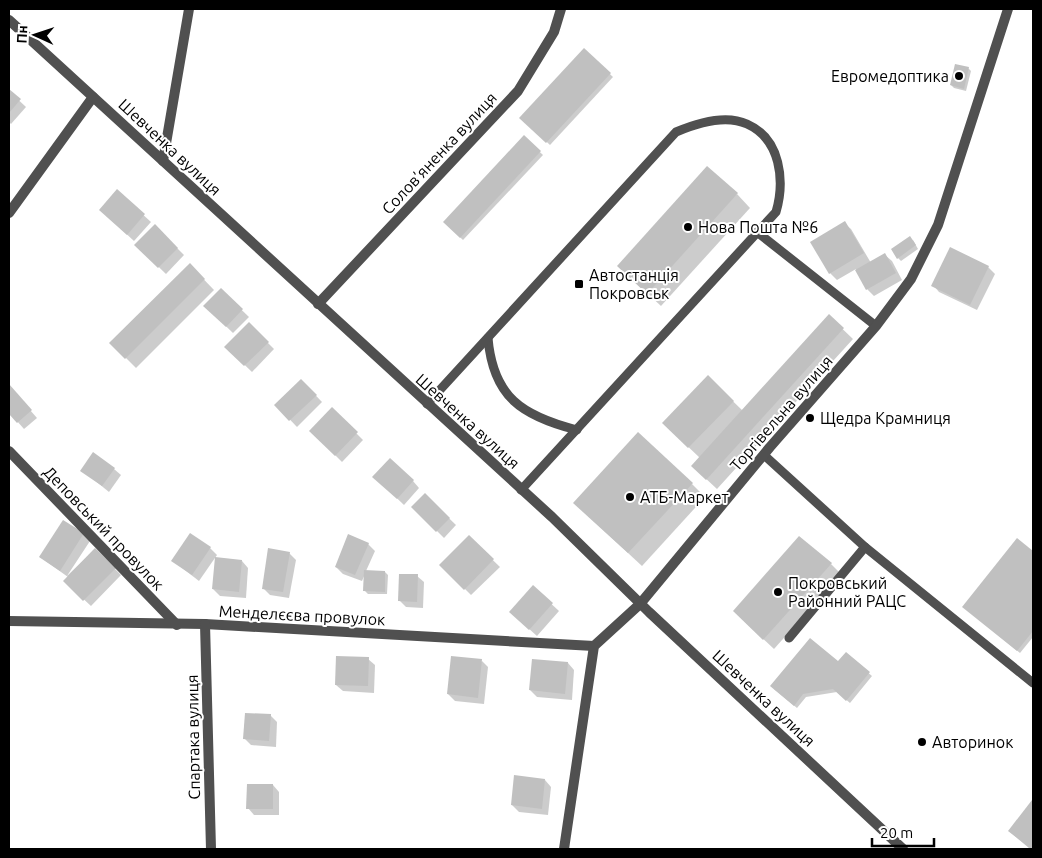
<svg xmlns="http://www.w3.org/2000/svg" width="1042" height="858" viewBox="0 0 1042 858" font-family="Ubuntu,sans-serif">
<rect width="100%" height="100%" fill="#fff"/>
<g fill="#0003">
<polygon points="585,50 613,77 550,145 521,118"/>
<polygon points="968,68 971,71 966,91 954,88 951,85"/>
<polygon points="9,91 26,107 11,124 9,122"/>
<polygon points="524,137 543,155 463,240 444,222"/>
<polygon points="117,191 151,222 134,241 107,216"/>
<polygon points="737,194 750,208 661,306 632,279"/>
<polygon points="844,223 851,229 871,263 885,255 892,261 902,280 874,296 867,289 856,269 837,280 830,273 812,242"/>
<polygon points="155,226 184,255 166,274 136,245"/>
<polygon points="913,240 918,249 901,261 898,258"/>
<polygon points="190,265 214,290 136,368 111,343"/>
<polygon points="988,267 995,274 977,310 939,292 933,285"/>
<polygon points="221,290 249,317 233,333 205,306"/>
<polygon points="829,316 853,339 717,489 703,476 700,458 663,423 708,377 743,411"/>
<polygon points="249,324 274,349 252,372 226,347"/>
<polygon points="301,380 322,402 297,427 276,405"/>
<polygon points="9,386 37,418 24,429 9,412"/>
<polygon points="332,409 363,440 342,462 311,431"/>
<polygon points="114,469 121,475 109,492 82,470"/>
<polygon points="413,481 419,488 404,505 381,483"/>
<polygon points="692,484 705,497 642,566 588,516"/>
<polygon points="425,495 456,525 444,538 413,507"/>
<polygon points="83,534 90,541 67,576 95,549 121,575 91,606 64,581 68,577 40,557"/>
<polygon points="469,537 500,567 471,595 441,565"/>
<polygon points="1017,540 1033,553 1033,637 1020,653 967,610"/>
<polygon points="368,544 375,551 366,571 385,572 388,575 387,594 368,594 365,591 365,574 362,581 343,574 336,567"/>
<polygon points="210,548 217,555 199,581 173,561"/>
<polygon points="289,553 296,560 289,598 270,595 263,588"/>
<polygon points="242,561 248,568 246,598 220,596 213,589"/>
<polygon points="831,564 841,574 774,649 744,621"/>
<polygon points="417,576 424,582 423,608 406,607 399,600"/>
<polygon points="533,587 559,611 537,636 518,619"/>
<polygon points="846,654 872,676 850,703 837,692 806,697 797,708 774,689 838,663"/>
<polygon points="368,659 375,665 374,693 343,691 336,685"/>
<polygon points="482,661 488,667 484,704 455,701 448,694"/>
<polygon points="568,663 574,670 572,700 537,697 530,690"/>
<polygon points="270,715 277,722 276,747 251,745 245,739"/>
<polygon points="545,780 551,787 548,815 519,812 512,805"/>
<polygon points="273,785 279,792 279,815 254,815 248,808"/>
<polygon points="1032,802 1033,849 1030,849 1009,831"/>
</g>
<g fill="#c0c0c0">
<polygon points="584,48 611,73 546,143 519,118"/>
<polygon points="955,64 969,67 964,89 950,85"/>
<polygon points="9,89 21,99 9,113"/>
<polygon points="524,135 541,151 460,238 443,222"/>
<polygon points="707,166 738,193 647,294 617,266"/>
<polygon points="117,189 145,214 127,235 99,210"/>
<polygon points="845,221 864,253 829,274 810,242"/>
<polygon points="155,224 178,248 158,268 134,245"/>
<polygon points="910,236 916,245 897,259 891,249"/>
<polygon points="950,247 989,266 970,305 931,286"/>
<polygon points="885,253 896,273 866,290 855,270"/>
<polygon points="190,263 205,279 125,359 109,343"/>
<polygon points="221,288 243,309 226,327 203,306"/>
<polygon points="829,314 844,328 706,480 691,466"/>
<polygon points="249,322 269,342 244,366 224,347"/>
<polygon points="708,375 734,401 688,448 662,423"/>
<polygon points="301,379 317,395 289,421 274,405"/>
<polygon points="9,384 32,410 17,423 9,414"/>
<polygon points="332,407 358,432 335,456 309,431"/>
<polygon points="638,432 693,483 628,553 573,503"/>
<polygon points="93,452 115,468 102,486 80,471"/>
<polygon points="390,458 414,480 397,499 372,477"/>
<polygon points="425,493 450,518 436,532 411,507"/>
<polygon points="63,520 84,533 60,571 39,557"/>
<polygon points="190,533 211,547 192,575 171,561"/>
<polygon points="348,534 369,543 355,575 335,567"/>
<polygon points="469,535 494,559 464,590 439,565"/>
<polygon points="799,536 832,563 763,640 733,611"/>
<polygon points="1017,538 1033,551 1033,631 1017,651 962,607"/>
<polygon points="95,548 116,568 83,601 63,581"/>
<polygon points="268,548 290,552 283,592 262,589"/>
<polygon points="215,557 242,560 239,592 212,589"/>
<polygon points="364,570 385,571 385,592 363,591"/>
<polygon points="399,574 418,574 417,602 398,601"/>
<polygon points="533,585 553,603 529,630 509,612"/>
<polygon points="810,638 838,661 846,652 870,672 846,701 833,689 803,694 794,706 770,686"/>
<polygon points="336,656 369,657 368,686 335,685"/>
<polygon points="451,656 482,659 478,698 447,694"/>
<polygon points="532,659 568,662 565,694 529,690"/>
<polygon points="245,713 271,714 269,741 243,739"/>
<polygon points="514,775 545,779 542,809 511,805"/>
<polygon points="247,784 273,784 273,809 246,809"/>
<polygon points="1032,800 1033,849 1031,849 1008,831"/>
</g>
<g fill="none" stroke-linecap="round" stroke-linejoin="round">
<g stroke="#505050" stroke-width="9">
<polyline points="757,232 876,326"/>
<path d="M488,338C493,397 522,416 577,430"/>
<path d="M427,404L676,132C697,123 725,114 747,124C781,139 785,181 776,212L521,490"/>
<polyline points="764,455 865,547 789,638"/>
<polyline points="865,547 1033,683"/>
</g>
<g stroke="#505050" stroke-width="10">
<polyline points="163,161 189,9"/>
<polyline points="9,213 93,97"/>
<polyline points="318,304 518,91 554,32 561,9"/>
<polyline points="9,451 177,625"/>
<polyline points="640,604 770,447 876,326 911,279 938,225 1008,9"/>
<polyline points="9,621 205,624 594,646"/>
<polyline points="205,624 211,849"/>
</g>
<g stroke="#505050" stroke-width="10">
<polyline points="9,20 552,517 649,612 903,849"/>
<polyline points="564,849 594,646 640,604"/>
</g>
</g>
<g fill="#000" stroke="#fff" stroke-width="2">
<circle cx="959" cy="76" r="5"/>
<circle cx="688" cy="227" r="5"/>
<rect x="574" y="279" width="10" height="10" rx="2.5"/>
<circle cx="810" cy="418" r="5"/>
<circle cx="630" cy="497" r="5"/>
<circle cx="778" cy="592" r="5"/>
<circle cx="922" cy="742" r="5"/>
</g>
<g text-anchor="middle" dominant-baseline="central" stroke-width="4" stroke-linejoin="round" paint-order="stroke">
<g font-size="16" fill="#000" stroke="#fff" text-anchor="start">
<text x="949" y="76" text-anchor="end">Евромедоптика</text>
<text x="698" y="227">Нова Пошта №6</text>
<text x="589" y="275">Автостанція<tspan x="589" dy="18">Покровськ</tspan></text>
<text x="820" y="418">Щедра Крамниця</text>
<text x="640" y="497">АТБ-Маркет</text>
<text x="788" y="583">Покровський<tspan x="788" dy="18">Районний РАЦС</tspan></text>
<text x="932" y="742">Авторинок</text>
</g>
<g font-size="16" fill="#000" stroke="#fff">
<text transform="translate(170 147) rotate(43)">Шевченка вулиця</text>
<text transform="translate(439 153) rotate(-47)">Солов’яненка вулиця</text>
<text transform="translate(781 413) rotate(-49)">Торгівельна вулиця</text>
<text transform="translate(468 421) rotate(42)">Шевченка вулиця</text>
<text transform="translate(104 528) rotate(46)">Деповський провулок</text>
<text transform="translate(302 615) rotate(3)">Менделєєва провулок</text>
<text transform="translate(764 698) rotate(43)">Шевченка вулиця</text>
<text transform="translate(193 737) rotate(-91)">Спартака вулиця</text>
</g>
</g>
<rect width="1042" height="858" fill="none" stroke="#000000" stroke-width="20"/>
<g transform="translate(35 35) rotate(273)" stroke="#ffffff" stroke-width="4" paint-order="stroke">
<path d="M0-4L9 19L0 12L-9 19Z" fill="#000000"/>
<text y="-8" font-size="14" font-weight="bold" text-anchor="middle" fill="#000000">Пн</text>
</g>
<path d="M872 838v8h62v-8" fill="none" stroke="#000000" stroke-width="2.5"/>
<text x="880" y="838" font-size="15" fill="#000000" stroke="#ffffff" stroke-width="4" paint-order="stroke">20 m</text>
</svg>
